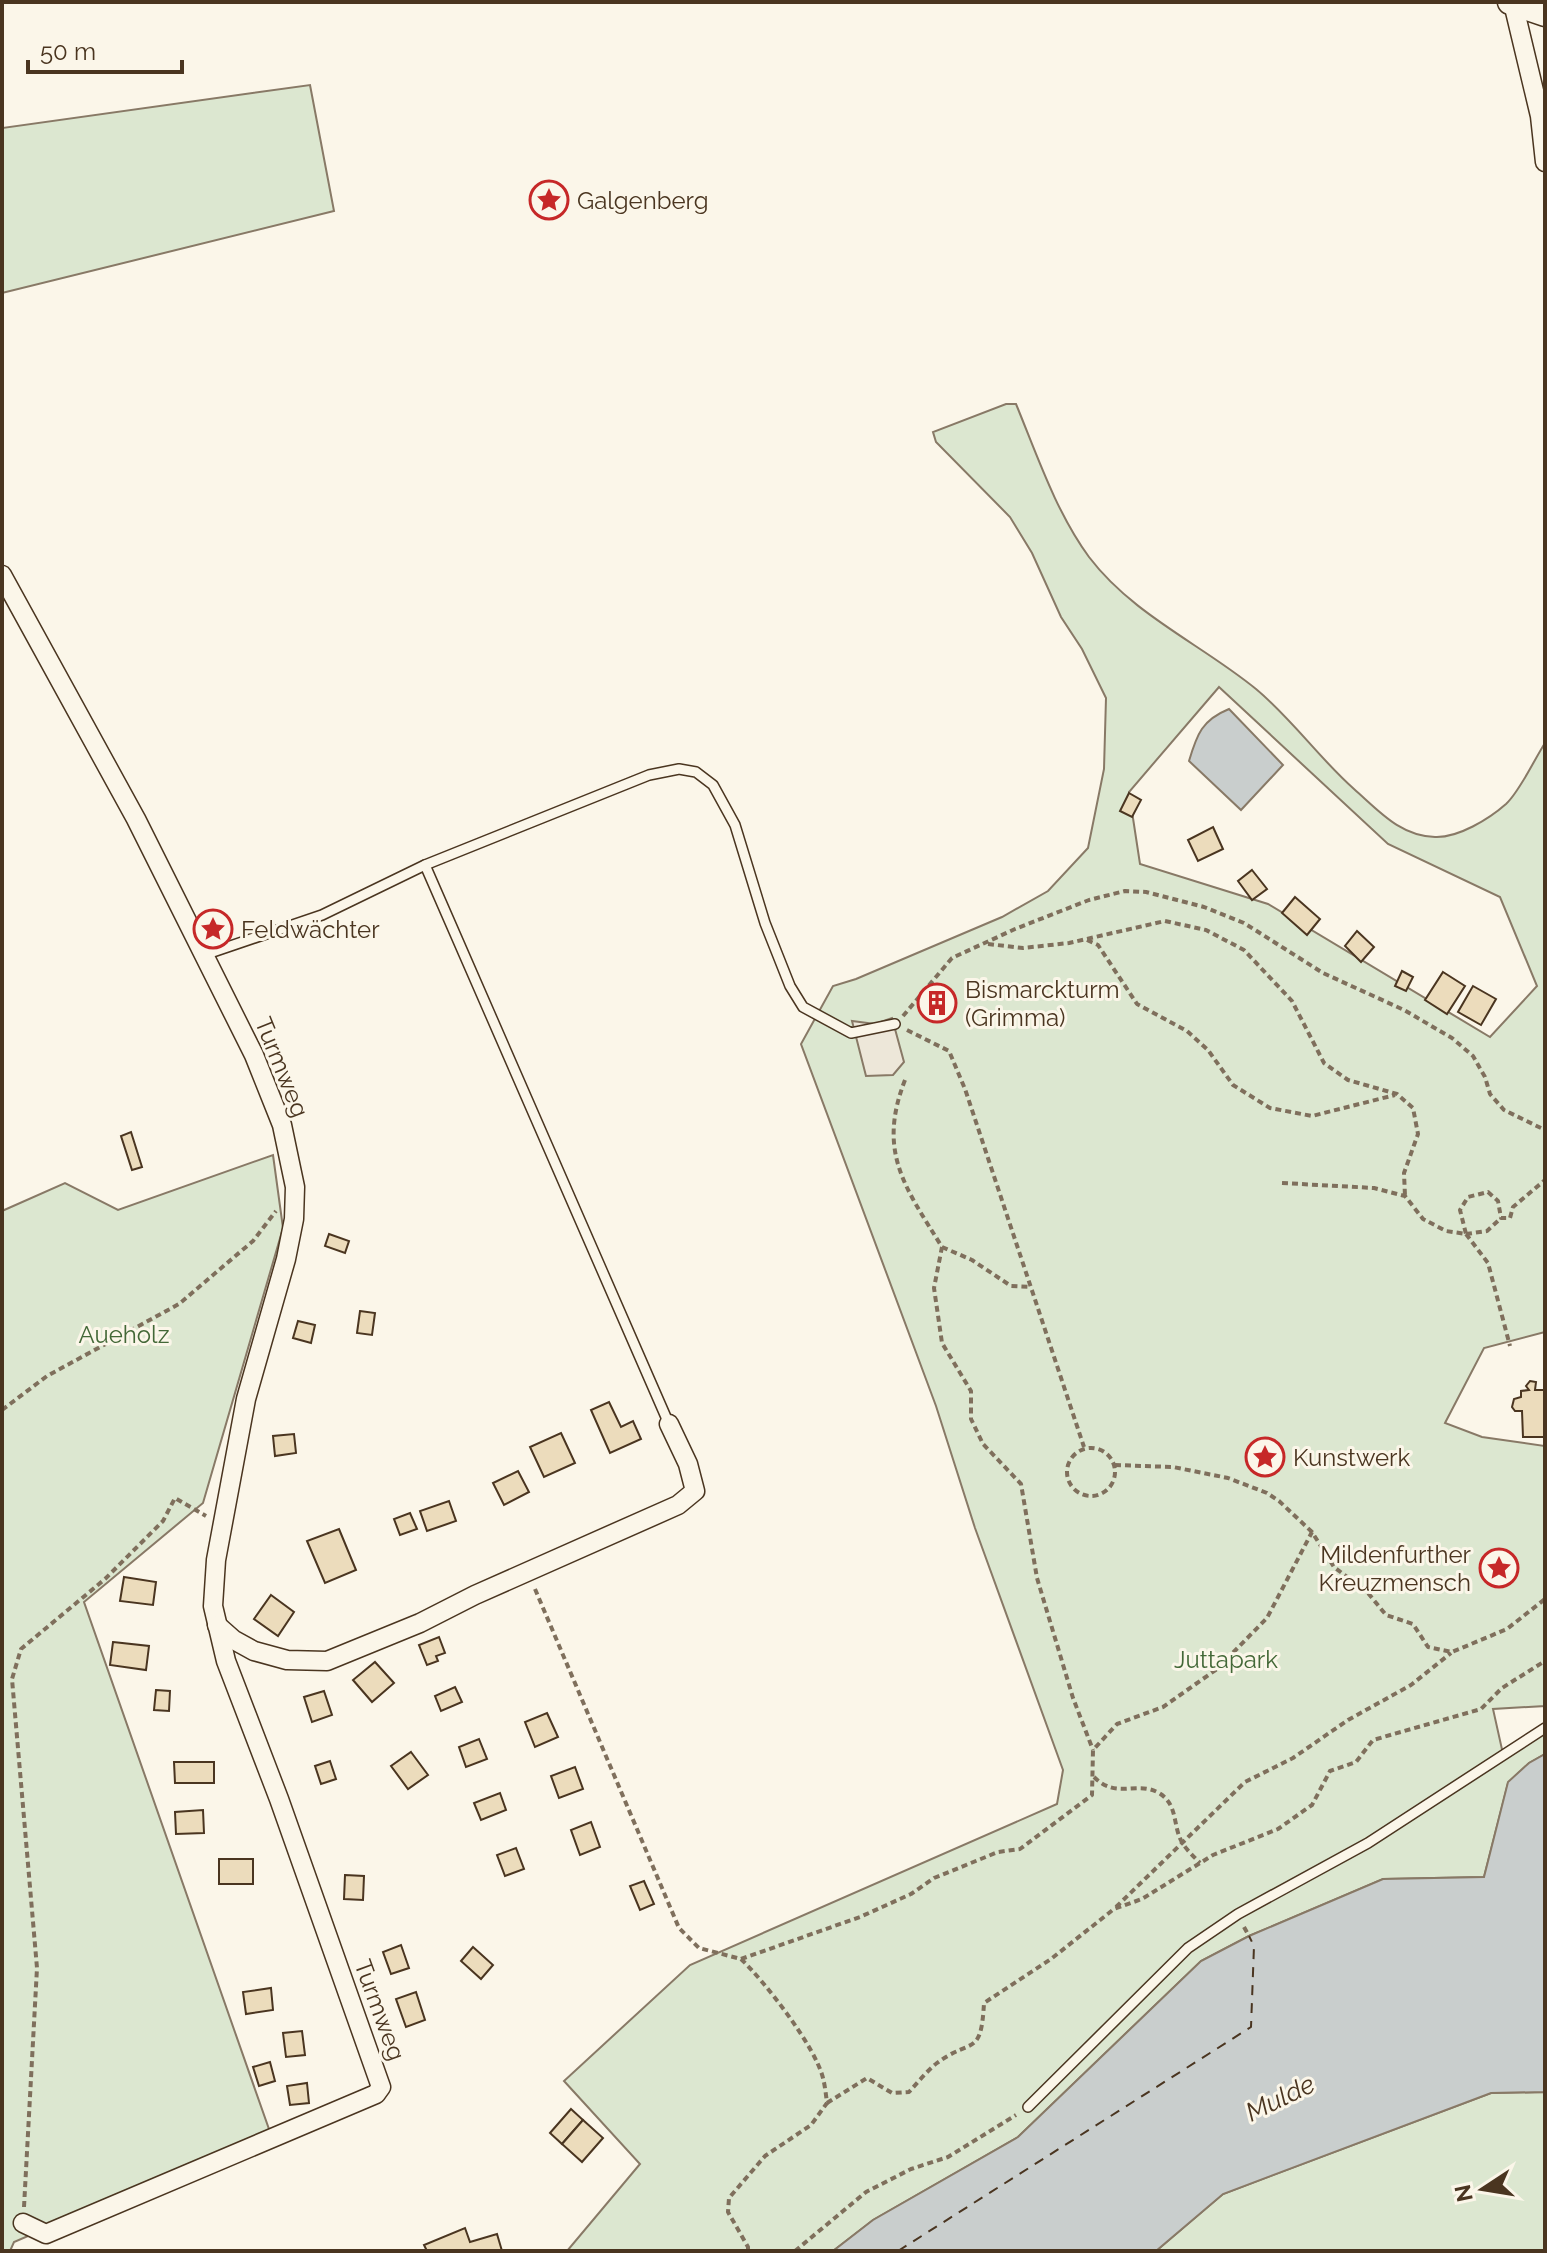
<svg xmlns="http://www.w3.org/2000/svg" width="1547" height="2253" viewBox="0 0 1547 2253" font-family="Raleway,sans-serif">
<rect width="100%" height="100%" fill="#fbf6e9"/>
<g fill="#dce7d0" stroke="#887966" stroke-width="2" fill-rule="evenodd">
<polygon points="310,85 334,211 2,293 2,128"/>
<path d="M1006,404H1016C1037,455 1056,512 1089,557C1133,615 1201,644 1256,689C1292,719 1319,758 1354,789C1379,811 1400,836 1435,837C1458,838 1489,819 1506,804C1520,791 1534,760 1545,743V1332L1484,1348L1445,1423L1482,1437L1545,1446V1706L1493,1709L1503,1754L1545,1728V1754L1529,1763L1508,1783L1484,1877L1383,1879L1249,1936L1201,1961L1018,2137L873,2220L833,2251H567L640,2164L564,2081L690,1965L1057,1804L1063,1770L975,1528L936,1406L801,1044L833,986L856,979L1002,917L1048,891L1088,848L1104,769L1106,698L1082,649L1061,617L1032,553L1010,517L936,442L933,432ZM1219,687L1388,844L1500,897L1537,986L1490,1037L1268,904L1140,864L1129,792Z"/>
<polygon points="273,1155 283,1228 203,1503 84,1602 270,2132 14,2242 10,2251 2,2251 2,1211 65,1183 118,1210"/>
<polygon points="1545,2092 1545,2251 1156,2251 1223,2194 1491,2093"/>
</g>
<polygon fill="#ede7d9" stroke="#887966" stroke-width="2" points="892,1018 904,1062 893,1075 866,1076 852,1021 875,1024"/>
<g fill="#c9cecd" stroke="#887966" stroke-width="2">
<path d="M1229,709L1283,765L1241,810L1189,761C1197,734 1202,720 1229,709Z"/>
<polygon points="1545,1754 1545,2092 1491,2093 1223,2194 1156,2251 833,2251 873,2220 1018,2137 1201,1961 1249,1936 1383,1879 1484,1877 1508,1782 1529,1763"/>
</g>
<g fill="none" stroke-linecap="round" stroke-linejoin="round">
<polyline stroke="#4a3520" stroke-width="2" stroke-dasharray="10 8" stroke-linecap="butt" points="898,2251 1251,2027 1254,1946 1249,1936"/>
</g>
<g fill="#ecdcbc" stroke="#4a3520" stroke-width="2">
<polygon points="1129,793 1141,800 1132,817 1120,811"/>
<polygon points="1213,827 1223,849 1198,861 1188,840"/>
<polygon points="1252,870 1267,889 1252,900 1238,881"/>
<polygon points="1295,897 1320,919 1307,935 1282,913"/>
<polygon points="1357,931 1374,947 1361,962 1345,946"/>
<polygon points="1402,971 1413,977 1406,991 1395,986"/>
<polygon points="1443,972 1465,986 1447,1014 1425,1000"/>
<polygon points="1473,986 1496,999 1481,1025 1458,1012"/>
<circle cx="937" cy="1002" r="8"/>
<polygon points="131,1132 142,1167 132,1170 121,1136"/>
<polygon points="329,1234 349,1241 345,1253 325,1246"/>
<polygon points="360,1311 375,1313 372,1335 357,1333"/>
<polygon points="298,1321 315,1325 311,1343 293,1338"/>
<polygon points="1530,1381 1536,1382 1535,1390 1545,1390 1545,1437 1523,1437 1522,1411 1515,1411 1512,1407 1514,1399 1521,1397 1521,1391 1529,1390 1526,1386"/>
<polygon points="609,1402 621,1427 633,1421 641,1439 610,1453 591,1410"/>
<polygon points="561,1433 575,1463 544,1477 530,1447"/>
<polygon points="294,1434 296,1453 275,1456 273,1436"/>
<polygon points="518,1471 529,1492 504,1505 493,1483"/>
<polygon points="449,1501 456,1521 427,1531 420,1511"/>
<polygon points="410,1513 417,1529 400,1535 394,1519"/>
<polygon points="339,1529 356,1570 325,1583 307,1541"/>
<polygon points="124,1577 156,1582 153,1605 120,1601"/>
<polygon points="271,1595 294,1612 278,1636 254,1619"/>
<polygon points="439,1637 445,1653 436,1656 438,1661 427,1665 419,1645"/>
<polygon points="113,1642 149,1646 146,1670 110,1665"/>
<polygon points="375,1662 394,1683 372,1702 353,1680"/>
<polygon points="455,1687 462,1702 441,1711 435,1696"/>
<polygon points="156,1690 170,1691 169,1711 154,1710"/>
<polygon points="324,1691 332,1715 312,1722 304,1697"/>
<polygon points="547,1713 558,1737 535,1747 525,1722"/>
<polygon points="479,1739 487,1759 466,1767 459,1747"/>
<polygon points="411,1752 428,1775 408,1789 391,1766"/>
<polygon points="330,1761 336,1779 321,1784 315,1766"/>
<polygon points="174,1762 214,1762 214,1783 175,1783"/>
<polygon points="575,1767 583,1789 559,1798 551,1776"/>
<polygon points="500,1793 506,1810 481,1820 474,1803"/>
<polygon points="203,1810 204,1833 176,1834 175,1812"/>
<polygon points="591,1822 600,1847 580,1855 571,1830"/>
<polygon points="516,1848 524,1869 505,1876 497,1855"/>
<rect x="219" y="1859" width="34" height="25"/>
<polygon points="345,1875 364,1876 363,1900 344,1899"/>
<polygon points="644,1881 654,1904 640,1910 630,1886"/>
<polygon points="401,1945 409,1968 391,1974 383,1952"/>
<polygon points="473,1947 493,1965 481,1979 461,1961"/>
<polygon points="271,1988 273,2010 246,2014 243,1992"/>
<polygon points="416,1992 425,2020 406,2027 396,1999"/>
<polygon points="302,2031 305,2055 286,2057 283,2033"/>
<polygon points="270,2062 275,2081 259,2086 253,2067"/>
<polygon points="307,2083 309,2103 290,2105 287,2086"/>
<polygon points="571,2109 583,2120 562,2144 550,2133"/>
<polygon points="583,2120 603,2138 582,2162 562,2144"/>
<polygon points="465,2228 470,2242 497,2234 502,2251 427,2251 424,2245"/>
</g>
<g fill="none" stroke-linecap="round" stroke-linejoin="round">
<g stroke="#4a3520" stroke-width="12">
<g id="service">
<polyline points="425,865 669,1424"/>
<polyline points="204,955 322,915 425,865 649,775 679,769 696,772 713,785 735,825 765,923 790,986 803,1007 851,1033 895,1024"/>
<polyline points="1028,2107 1188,1948 1238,1914 1368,1843 1545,1728"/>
</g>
</g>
<g stroke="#4a3520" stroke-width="21">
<g id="minor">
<polyline points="1513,3 1540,116 1545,162"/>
<polyline points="2,575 136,819 254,1055 282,1125 295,1187 294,1219 286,1259 246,1399 216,1560 213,1606 226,1661 279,1799 381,2087 376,2094 46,2234 23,2223"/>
<polyline points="217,1625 234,1640 254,1651 287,1660 327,1661 420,1623 475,1595 678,1505 695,1491 688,1464 669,1424"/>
</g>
</g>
<g stroke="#4a3520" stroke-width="27">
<polyline id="tertiary" points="1510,2 1545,14"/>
</g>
<g stroke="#7f6f5c" stroke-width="4" stroke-dasharray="6 4" stroke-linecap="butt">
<polyline points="1087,940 1098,945 1137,1004 1187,1031 1208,1050 1233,1085 1270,1108 1312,1116 1395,1095"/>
<polyline points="988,944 1023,948 1069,943 1165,921 1206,930 1244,950 1292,1001 1324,1063 1348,1080 1397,1094 1413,1108 1418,1134 1404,1173 1405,1196"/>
<polyline points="903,1016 952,958 1015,929 1089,900 1125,891 1146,892 1204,907 1244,923 1323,973 1404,1010 1452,1038 1473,1056 1485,1077 1490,1094 1504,1110 1545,1130"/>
<polyline points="907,1030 949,1051 965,1089 1084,1447"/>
<path d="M905,1080C877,1152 905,1187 942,1247L934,1288L942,1343L971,1391V1419L983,1444L1021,1484L1037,1578L1073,1698L1093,1750"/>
<polyline points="1282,1183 1374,1188 1405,1196 1423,1219 1446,1231 1466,1234 1460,1210 1468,1197 1488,1192 1498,1201 1501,1218 1510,1218 1513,1207 1545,1180"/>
<polyline points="1466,1234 1488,1263 1510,1346"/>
<polyline points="1466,1234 1487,1231 1501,1218"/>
<polyline points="942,1247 972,1260 1011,1286 1031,1287"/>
<polyline points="2,1410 47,1376 179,1304 253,1241 276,1211"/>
<circle cx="1091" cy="1472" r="24"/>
<polyline points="1115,1465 1173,1467 1228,1478 1267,1493 1279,1501 1312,1532 1334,1567 1368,1593 1386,1615 1413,1624 1428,1647 1452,1652 1507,1629 1545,1599"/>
<polyline points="535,1589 679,1928 699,1948 741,1959 860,1917 911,1894 934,1878 998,1852 1020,1849 1092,1795 1093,1750 1117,1724 1163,1707 1217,1669 1267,1618 1312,1532"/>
<path d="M1094,1777C1117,1800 1136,1780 1159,1793C1179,1805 1172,1827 1183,1844C1187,1850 1194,1857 1200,1863"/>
<polyline points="1116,1907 1245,1782 1293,1758 1348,1720 1411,1685 1451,1653"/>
<polyline points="1244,1927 1249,1936"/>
<path d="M741,1959C765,1982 815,2046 823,2078C825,2086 826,2095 827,2103L811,2125L765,2156L729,2198L728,2212L748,2247V2251"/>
<path d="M827,2103L867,2078L892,2093L909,2092C918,2082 927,2071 937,2063C972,2037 981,2058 984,2003L1051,1959L1114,1909L1142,1899L1213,1855L1278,1829L1312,1805L1330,1771L1356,1762L1373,1740L1481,1709L1502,1688L1545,1661"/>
<polyline points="24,2207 37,1968 12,1679 21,1649 105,1579 163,1521 175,1498 206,1516"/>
<polyline points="795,2251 866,2192 911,2169 948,2157 1016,2115"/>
</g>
<use href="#service" stroke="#fbf6e9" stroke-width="9"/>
<use href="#minor" stroke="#fbf6e9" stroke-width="18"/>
<use href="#tertiary" stroke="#fbf6e9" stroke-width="24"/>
</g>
<defs>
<g id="sight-ring" transform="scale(2)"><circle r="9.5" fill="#fbf6e9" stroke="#c62828" stroke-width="1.5"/><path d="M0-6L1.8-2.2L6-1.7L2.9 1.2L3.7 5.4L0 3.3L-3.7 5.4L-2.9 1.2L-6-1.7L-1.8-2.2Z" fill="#c62828"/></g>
<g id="building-ring" transform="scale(2)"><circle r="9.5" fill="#fbf6e9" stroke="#c62828" stroke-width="1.5"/><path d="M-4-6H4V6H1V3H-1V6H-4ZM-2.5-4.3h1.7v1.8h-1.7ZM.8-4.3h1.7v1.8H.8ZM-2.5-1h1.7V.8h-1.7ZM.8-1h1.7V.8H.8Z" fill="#c62828"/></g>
</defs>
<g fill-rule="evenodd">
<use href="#sight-ring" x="549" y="200"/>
<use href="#sight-ring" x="213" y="929"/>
<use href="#building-ring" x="937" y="1003"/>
<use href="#sight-ring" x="1265" y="1457"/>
<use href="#sight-ring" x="1499" y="1568"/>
</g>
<g text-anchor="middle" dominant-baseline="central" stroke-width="6" stroke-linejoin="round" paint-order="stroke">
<g font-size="24" fill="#4a3520" stroke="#fbf6e9" text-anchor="start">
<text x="577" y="200">Galgenberg</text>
<text x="241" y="929">Feldwächter</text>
<text x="965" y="989">Bismarckturm<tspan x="965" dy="28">(Grimma)</tspan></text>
<text x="1293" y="1457">Kunstwerk</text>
<text x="1471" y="1554" text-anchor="end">Mildenfurther<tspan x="1471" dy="28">Kreuzmensch</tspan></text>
</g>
<g font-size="24" fill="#4a3520" stroke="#fbf6e9">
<text transform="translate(282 1067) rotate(68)">Turmweg</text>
<text transform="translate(380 2010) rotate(70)">Turmweg</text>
</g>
<g font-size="24" fill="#436837" stroke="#fbf6e9">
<text x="124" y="1334">Aueholz</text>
<text x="1226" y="1659">Juttapark</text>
</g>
<g font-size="26" font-style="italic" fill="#4a3520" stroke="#fbf6e9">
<text transform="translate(1280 2098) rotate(-26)">Mulde</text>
</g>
</g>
<rect width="1547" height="2253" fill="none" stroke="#4a3520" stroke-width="8"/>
<g transform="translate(1483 2189) rotate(258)" stroke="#fbf6e9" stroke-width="6" paint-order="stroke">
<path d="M0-6L14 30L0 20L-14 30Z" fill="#4a3520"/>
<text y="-12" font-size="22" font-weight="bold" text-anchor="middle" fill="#4a3520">N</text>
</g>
<path d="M28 60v12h154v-12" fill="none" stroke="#4a3520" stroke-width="4"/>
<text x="40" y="60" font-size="24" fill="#4a3520" stroke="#fbf6e9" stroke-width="6" paint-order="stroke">50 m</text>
</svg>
